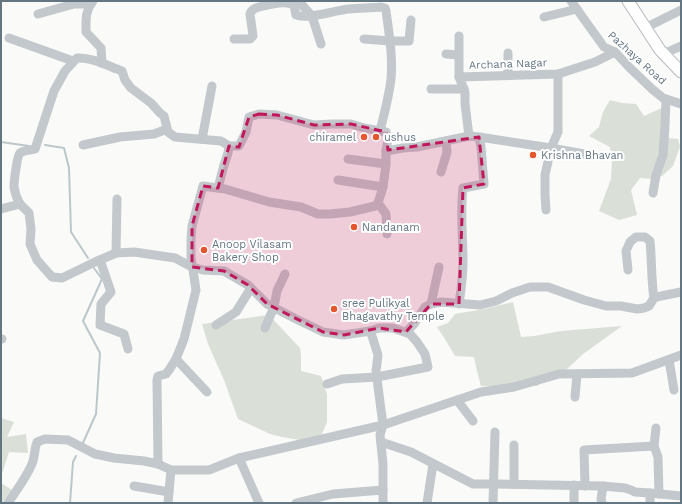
<svg xmlns="http://www.w3.org/2000/svg" width="682" height="504" viewBox="0 0 682 504" font-family="'Work Sans',sans-serif">
<rect width="100%" height="100%" fill="#fafaf8"/>
<g fill="#dadfd7">
<polygon points="610,100 622,103 636,104 644,116 664,107 668,138 678,139 680,147 673,166 662,176 653,179 640,178 631,190 637,215 619,220 599,211 611,179 612,160 610,147 589,136 599,127 603,112"/>
<polygon points="513,302 521,337 534,336 561,331 622,326 583,354 566,370 555,373 537,386 481,386 477,371 474,357 455,356 445,339 437,327 448,323 455,314 484,309"/>
<polygon points="269,315 300,348 301,356 301,371 321,376 327,394 327,422 318,443 282,437 270,434 238,419 224,380 208,344 202,324"/>
<polygon points="1,418 14,422 7,437 26,434 28,453 9,452 1,477"/>
<polygon points="1,483 12,490 2,503 1,503"/>
</g>
<g fill="none" stroke-linecap="round" stroke-linejoin="round">
<g stroke="#bbc7cb" stroke-width="2">
<polyline points="1,142 29,146"/>
<polyline points="45,145 64,148 69,168 71,232 88,258"/>
<polyline points="82,445 96,414 100,353 83,321 102,279 94,268"/>
<polyline points="70,503 73,462 76,456"/>
</g>
<g stroke="#b5babe" stroke-width="13">
<polyline id="major" points="628,1 660,50 681,72"/>
</g>
<g stroke="#c3c8cc" stroke-width="9">
<path d="M93,1C85,11 86,20 86,32L101,48L102,63"/>
<path d="M266,1L267,5C276,4 286,0 294,5L296,15C307,20 336,10 349,9C360,8 370,8 381,7L385,8L386,11C389,33 393,56 391,79C389,97 384,114 380,131"/>
<polyline points="301,1 302,5 312,16 321,44"/>
<polyline points="571,1 604,47 615,52 629,67 652,89 663,98 681,104"/>
<polyline points="38,14 74,4 91,4"/>
<polyline points="544,17 577,9"/>
<polyline points="645,28 681,10"/>
<polyline points="459,36 459,77"/>
<polyline points="9,38 73,61"/>
<path d="M234,39H250L253,36L250,14C252,7 261,7 267,5"/>
<polyline points="364,39 390,41 409,41 411,20"/>
<polyline points="446,54 458,55"/>
<polyline points="663,54 681,46"/>
<polyline points="508,75 508,53"/>
<polyline points="431,89 464,89"/>
<polyline points="479,137 551,148 595,156"/>
<polyline points="202,139 212,86"/>
<polyline points="83,145 120,137 154,134 167,129"/>
<polyline points="229,146 239,146 246,132 249,117 259,114 277,115 314,125 332,124 351,124 364,128 386,132 388,139 386,151"/>
<polyline points="348,159 386,164"/>
<polyline points="441,172 447,152 446,141"/>
<polyline points="338,180 383,187"/>
<polyline points="653,193 656,175 663,155 665,126 666,99"/>
<polyline points="378,203 386,214 387,234"/>
<path d="M20,204C17,199 15,193 14,187C14,181 17,156 20,153C24,150 31,150 35,149L54,91L65,71L77,58C92,57 108,66 122,71L125,80L131,88L151,103L160,113L164,116L168,132L175,137L221,141L229,146L228,153L224,165L218,188"/>
<polyline points="1,209 20,204 29,213 31,229 30,244 37,260 52,277 62,278 95,262 116,253 134,252 175,258 192,267 203,270 224,271 248,285 267,304 296,319 323,332 344,335 370,331 379,328 393,328 410,334 417,342 425,354 428,367 377,377 342,379 327,384"/>
<polyline points="546,210 545,195 545,175 551,148 558,132 558,74"/>
<polyline points="116,253 117,199"/>
<polyline points="100,260 111,292 101,304 100,325 124,334 128,349"/>
<path d="M628,270L626,251L630,242L636,237H645L650,241C652,260 651,280 654,298"/>
<polyline points="431,304 439,267"/>
<path d="M459,304C461,290 463,277 463,263C463,238 460,213 463,188L484,184L481,147L479,137L469,136"/>
<polyline points="216,325 236,312 251,288"/>
<polyline points="265,328 274,307 277,291 285,274"/>
<polyline points="370,331 373,339 378,355 376,371 383,425 380,435 383,464 383,503"/>
<polyline points="406,332 414,324 425,307 431,304 441,302 480,305 496,301 512,293 530,287 548,287 584,300 606,306 621,306 637,309 644,308 649,306 654,298 661,296 681,292"/>
<polyline points="1,339 2,339"/>
<polyline points="176,359 207,392"/>
<polyline points="669,360 674,390"/>
<polyline points="575,397 577,374"/>
<polyline points="457,400 473,421"/>
<polyline points="656,428 654,446 658,457 659,494"/>
<polyline points="381,442 411,452 473,484 493,484 603,486 625,488 631,490 635,492 650,493"/>
<polyline points="239,458 259,503"/>
<polyline points="158,464 157,380 158,376 166,374 169,370 176,359 184,339 196,290 191,257 191,239 192,226 203,186 225,189 269,202 301,207 318,214 330,214 350,212 375,206 378,203 383,187 386,164 386,151 403,148 417,147 469,136 465,104 465,93 464,89 459,77 558,74 595,62 615,52"/>
<polyline points="171,470 209,470 239,458 383,425 481,392 514,387 559,374 632,373 681,355"/>
<polyline points="514,484 514,445"/>
<polyline points="134,486 169,492"/>
<polyline points="585,486 584,450 654,446"/>
<path d="M8,503C16,491 26,478 32,464C35,457 34,450 37,442L45,439L68,440L95,454L114,458L144,461L158,464L171,470L168,503"/>
<polyline points="296,503 333,494 383,490"/>
<polyline points="427,503 433,464"/>
<polyline points="493,503 495,432"/>
<polyline points="574,503 574,485"/>
<polyline points="602,503 601,499 603,486"/>
<polyline points="650,503 650,493 681,496"/>
</g>
<use href="#major" stroke="#fff" stroke-width="11"/>
</g>
<path fill="#c2185b" fill-opacity="0.2" stroke="#c2185b" stroke-width="3" stroke-dasharray="8 5" stroke-linejoin="round" d="M259,114L277,115L314,125L351,124L386,132L388,150L479,137L484,184L463,188L459,304H431L406,332L379,328L344,335L323,332L267,304L248,285L224,271L192,267V226L203,186L218,188L229,146L239,147L249,117Z"/>
<g fill="#e4572e" stroke="#fff" stroke-width="1.5">
<circle cx="364" cy="137" r="4"/>
<circle cx="376" cy="137" r="4"/>
<circle cx="533" cy="155" r="4"/>
<circle cx="354" cy="227" r="4"/>
<circle cx="204" cy="250" r="4"/>
<circle cx="334" cy="309" r="4"/>
</g>
<g text-anchor="middle" dominant-baseline="central" stroke-width="4" stroke-linejoin="round" paint-order="stroke">
<g font-size="11" fill="#657683" stroke="#fff">
<text transform="translate(637 58) rotate(42)">Pazhaya Road</text>
<text transform="translate(508 64) rotate(-2)">Archana Nagar</text>
</g>
<g font-size="11" fill="#657683" stroke="#fff" text-anchor="start">
<text x="356" y="137" text-anchor="end">chiramel</text>
<text x="384" y="137">ushus</text>
<text x="541" y="155">Krishna Bhavan</text>
<text x="362" y="227">Nandanam</text>
<text x="212" y="244">Anoop Vilasam<tspan x="212" dy="13">Bakery Shop</tspan></text>
<text x="342" y="303">sree Pulikyal<tspan x="342" dy="13">Bhagavathy Temple</tspan></text>
</g>
</g>
<rect width="682" height="504" fill="none" stroke="#657683" stroke-width="4"/>
</svg>
